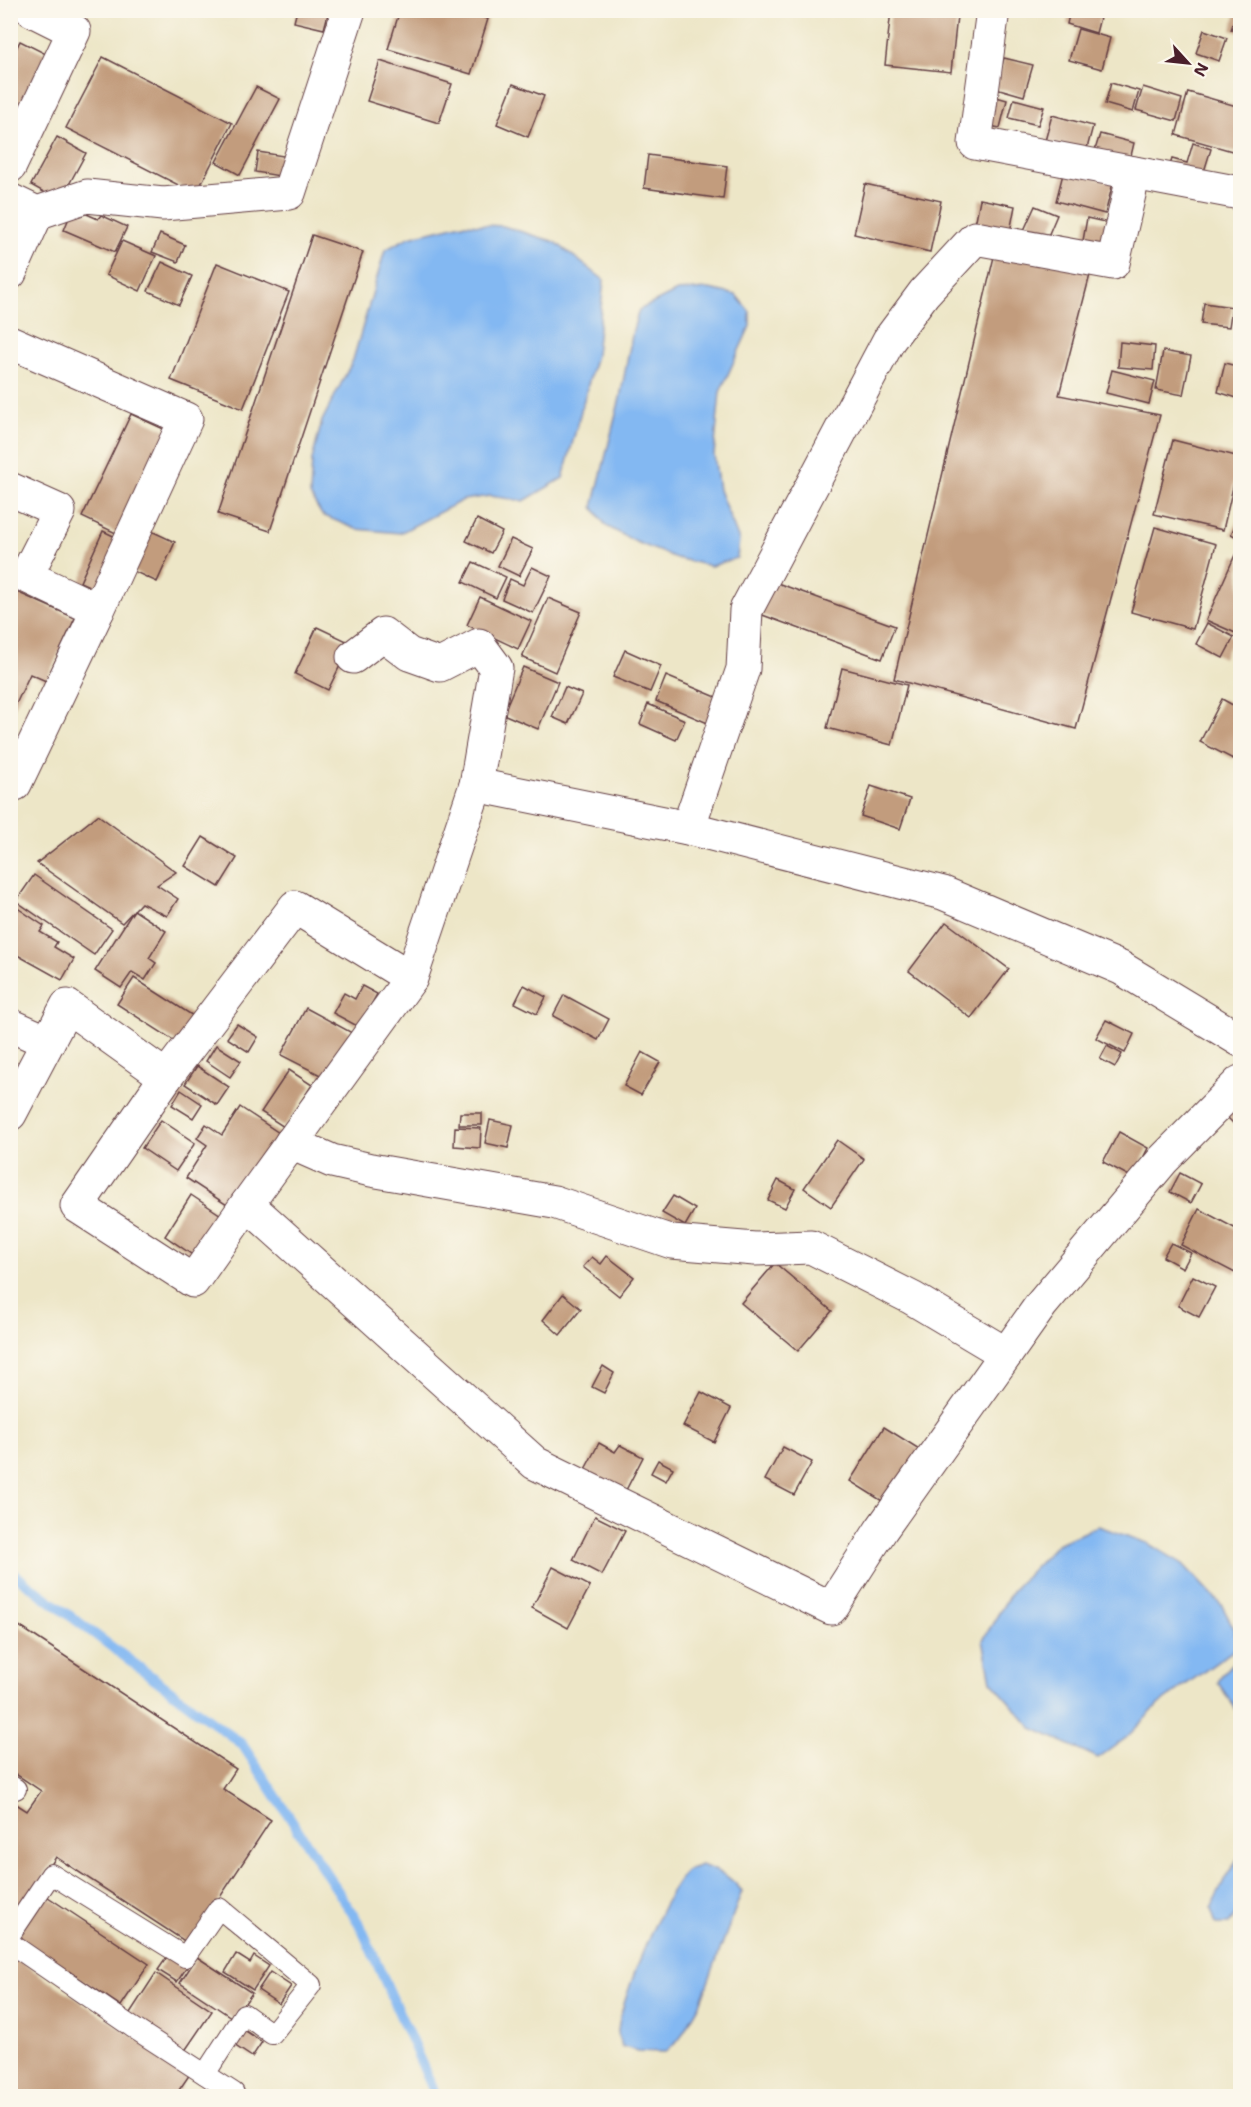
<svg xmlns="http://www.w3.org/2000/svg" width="1251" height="2107" viewBox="0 0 1251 2107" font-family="'Shantell Sans',sans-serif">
<rect width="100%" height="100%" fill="#fbf7ec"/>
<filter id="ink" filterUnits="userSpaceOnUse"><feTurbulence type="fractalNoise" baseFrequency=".0167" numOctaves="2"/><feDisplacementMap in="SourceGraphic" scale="12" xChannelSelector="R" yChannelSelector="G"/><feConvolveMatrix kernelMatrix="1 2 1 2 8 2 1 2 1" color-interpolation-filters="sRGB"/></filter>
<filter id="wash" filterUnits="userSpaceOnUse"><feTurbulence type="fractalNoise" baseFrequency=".008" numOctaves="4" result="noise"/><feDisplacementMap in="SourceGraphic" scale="24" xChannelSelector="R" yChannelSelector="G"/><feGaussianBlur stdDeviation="1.35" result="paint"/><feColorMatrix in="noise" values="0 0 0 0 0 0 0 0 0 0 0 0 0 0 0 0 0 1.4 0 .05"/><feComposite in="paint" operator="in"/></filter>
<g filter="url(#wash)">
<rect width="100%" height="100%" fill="#ede6c7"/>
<g fill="#83b8f2" stroke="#666c8e" stroke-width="1.5">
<polygon points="462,224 503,226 555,242 604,280 596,355 563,478 524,501 490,496 463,500 400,533 356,529 322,515 310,495 312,460 322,421 353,360 385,250 409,237"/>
<polygon points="709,289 736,295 750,312 750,326 720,392 714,455 719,490 739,540 737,558 711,566 676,558 636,542 606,526 593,507 620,398 633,330 639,310 677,291"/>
<polygon points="1098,1526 1147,1543 1183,1564 1222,1606 1235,1630 1235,1649 1159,1704 1126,1738 1098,1758 1032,1728 991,1681 983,1640 1012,1591 1057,1544"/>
<polygon points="1240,1656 1240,1715 1218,1683 1221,1676"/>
<polygon points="1240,1855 1240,1909 1229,1924 1216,1924 1211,1909 1225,1878"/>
<path d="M701,1865C720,1872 729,1875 742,1891L700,2004L679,2040L665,2052L637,2051L621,2046C620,2041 618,2036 618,2032C618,2006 667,1884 688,1870C691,1868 697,1867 701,1865Z"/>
</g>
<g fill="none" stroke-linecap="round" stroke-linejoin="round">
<polyline stroke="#83b8f2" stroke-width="10" points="10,1571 242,1744 360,1925 436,2096"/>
</g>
<g id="blocks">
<g fill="#c29c7d">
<polygon points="297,10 329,10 324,29 294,22"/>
<polygon points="400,10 459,10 488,19 471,74 388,49"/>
<polygon points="891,10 957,16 951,72 885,65"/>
<polygon points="1070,10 1102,10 1096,33 1067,24"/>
<polygon points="1237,10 1240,10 1240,33 1231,30"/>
<polygon points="1078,29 1110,38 1102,69 1069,60"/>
<polygon points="1204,30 1227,38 1219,61 1196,53"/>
<polygon points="20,41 46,54 18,112 10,109 10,61"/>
<polygon points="103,57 232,123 196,194 66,128"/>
<polygon points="1004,58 1033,65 1024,96 996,88"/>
<polygon points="380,61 452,84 439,123 367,101"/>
<polygon points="1111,83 1139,91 1133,112 1105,104"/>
<polygon points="513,84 544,96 528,137 497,124"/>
<polygon points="256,87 280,99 240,175 216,162"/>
<polygon points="1143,87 1182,99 1176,121 1136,110"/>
<polygon points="1188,92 1240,107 1239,153 1176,135"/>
<polygon points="993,96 1007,100 1000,128 985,125"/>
<polygon points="1014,99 1044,107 1038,125 1009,118"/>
<polygon points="1052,115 1093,126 1086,152 1045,141"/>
<polygon points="1100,134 1134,143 1130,160 1095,150"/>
<polygon points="57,137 86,153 60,201 31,185"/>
<polygon points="1193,143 1211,149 1202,178 1169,168 1172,159 1187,163"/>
<polygon points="258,152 290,157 286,177 255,172"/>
<polygon points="648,155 727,166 723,199 644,188"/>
<polygon points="1064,170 1113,183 1105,214 1056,201"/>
<polygon points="865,184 941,201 930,252 854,234"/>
<polygon points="980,199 1015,206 1009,237 974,230"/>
<polygon points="1035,206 1057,215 1048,236 1020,239"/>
<polygon points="73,208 98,219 101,215 127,227 115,252 64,230"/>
<polygon points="1087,218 1109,223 1102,256 1081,252"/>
<polygon points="160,234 185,245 178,262 152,252"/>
<polygon points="312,235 363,252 270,531 218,514"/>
<polygon points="122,241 156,256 140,291 106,275"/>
<polygon points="997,244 1092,267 1059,395 1160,415 1076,729 894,679"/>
<polygon points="162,262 192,276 179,305 148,291"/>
<polygon points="217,263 289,292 243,409 171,380"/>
<polygon points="1204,303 1232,307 1229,327 1201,324"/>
<polygon points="1120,342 1155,346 1153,370 1118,367"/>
<polygon points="1163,351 1191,356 1183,395 1156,390"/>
<polygon points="1225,363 1240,367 1240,399 1218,392"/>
<polygon points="1112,370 1155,381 1149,404 1106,393"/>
<polygon points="131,414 168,431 120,535 82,517"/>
<polygon points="1173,440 1240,457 1223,530 1154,514"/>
<polygon points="1240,516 1240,539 1231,534"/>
<polygon points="477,519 502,532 491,553 466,541"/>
<polygon points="1155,527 1216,544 1193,629 1131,612"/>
<polygon points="149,530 175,542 157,582 131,570"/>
<polygon points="103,531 126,542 102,592 80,582"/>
<polygon points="511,539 533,549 519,576 498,566"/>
<polygon points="1235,555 1240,557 1240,635 1206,620"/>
<polygon points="473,562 506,577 496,598 463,582"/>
<polygon points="532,567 551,576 533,613 502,599 510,579 523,585"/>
<polygon points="769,580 895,626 882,659 757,613"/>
<polygon points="10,589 75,618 46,681 30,674 10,717"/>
<polygon points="480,597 531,621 518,649 467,625"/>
<polygon points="548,598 581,612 555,672 522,657"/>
<polygon points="1207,623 1234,637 1223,658 1196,644"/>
<polygon points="317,627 351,643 328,690 295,674"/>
<polygon points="625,650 661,666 650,692 613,677"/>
<polygon points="523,667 558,682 538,729 503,714"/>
<polygon points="842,668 907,685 892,745 827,728"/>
<polygon points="666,676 721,699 710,724 656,701"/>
<polygon points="565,687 582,694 568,724 552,717"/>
<polygon points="1222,699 1240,709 1240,744 1233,759 1200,742"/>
<polygon points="648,704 685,720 676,740 640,724"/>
<polygon points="871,786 910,799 900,829 861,816"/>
<polygon points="98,815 176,872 157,885 178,899 167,916 141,903 122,923 37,863"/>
<polygon points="203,837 237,858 219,887 185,866"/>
<polygon points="34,875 112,929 94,955 16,901"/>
<polygon points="13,905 44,926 40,932 57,942 54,947 74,959 62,980 10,951 10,909"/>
<polygon points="134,910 166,931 149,958 156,963 145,980 132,972 121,988 95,971"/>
<polygon points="946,922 1009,969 971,1018 909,971"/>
<polygon points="134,978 198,1019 181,1045 117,1004"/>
<polygon points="524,985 546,997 537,1014 515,1003"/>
<polygon points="362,986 377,994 359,1027 333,1013 344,993 355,999"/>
<polygon points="564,995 609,1019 598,1040 553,1016"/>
<polygon points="306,1008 354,1034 330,1080 281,1055"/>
<polygon points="1106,1020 1134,1034 1125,1053 1096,1038"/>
<polygon points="237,1024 258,1037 249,1052 227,1038"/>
<polygon points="216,1045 241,1061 230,1077 206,1061"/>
<polygon points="1107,1046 1122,1054 1115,1067 1100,1059"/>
<polygon points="642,1052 660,1062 641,1095 624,1086"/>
<polygon points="197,1066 229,1087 217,1105 185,1084"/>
<polygon points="289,1070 312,1085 284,1127 261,1112"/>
<polygon points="181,1090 202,1104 193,1118 172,1105"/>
<polygon points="1240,1091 1240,1130 1221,1111"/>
<polygon points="240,1107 282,1135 233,1209 186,1178 207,1145 197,1138 206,1124 222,1135"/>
<polygon points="460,1113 482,1113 482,1125 459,1125"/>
<polygon points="161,1120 195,1143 176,1171 142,1148"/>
<polygon points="490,1120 513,1125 508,1148 485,1143"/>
<polygon points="455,1127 481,1128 480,1148 454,1146"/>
<polygon points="1119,1132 1148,1148 1133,1178 1103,1162"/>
<polygon points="837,1140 864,1159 831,1207 804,1188"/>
<polygon points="1180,1173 1201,1184 1191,1203 1170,1192"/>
<polygon points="778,1180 795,1189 785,1208 768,1200"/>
<polygon points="191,1195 221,1215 194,1256 165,1236"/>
<polygon points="673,1196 695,1209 685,1226 662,1213"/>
<polygon points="1199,1209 1240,1231 1240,1262 1235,1273 1181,1245"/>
<polygon points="1171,1243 1191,1253 1183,1268 1163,1257"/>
<polygon points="607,1256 634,1277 619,1296 583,1267 592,1257 601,1264"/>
<polygon points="775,1263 832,1311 798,1351 741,1303"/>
<polygon points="1193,1276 1215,1287 1199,1317 1178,1306"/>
<polygon points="563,1294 581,1309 560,1335 543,1320"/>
<polygon points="603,1366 614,1373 604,1393 592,1387"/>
<polygon points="701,1392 731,1408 714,1442 683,1426"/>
<polygon points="884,1427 924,1452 890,1506 850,1481"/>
<polygon points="599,1443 615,1452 620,1445 643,1457 626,1490 583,1473"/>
<polygon points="783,1447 812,1462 794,1495 765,1480"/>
<polygon points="658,1460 673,1468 666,1481 651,1473"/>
<polygon points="595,1516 625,1531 602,1575 573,1560"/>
<polygon points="553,1567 590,1586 568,1628 532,1608"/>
<polygon points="10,1620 236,1769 223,1789 271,1820 189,1944 56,1857 10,1927 10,1800 27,1811 41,1791 10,1770"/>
<polygon points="42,1893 149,1964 121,2006 15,1935"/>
<polygon points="169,1954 187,1967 177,1982 158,1970"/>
<polygon points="236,1954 250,1963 254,1956 269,1966 253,1990 225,1972"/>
<polygon points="10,1955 190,2074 175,2096 10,2096"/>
<polygon points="197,1957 252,1993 234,2019 180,1983"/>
<polygon points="270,1972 291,1986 279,2004 258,1990"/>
<polygon points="156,1973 212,2011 182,2055 126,2019"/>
<polygon points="244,2030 262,2042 252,2057 234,2045"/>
</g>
</g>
</g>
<g filter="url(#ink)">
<use href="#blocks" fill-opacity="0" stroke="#623d42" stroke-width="1.5"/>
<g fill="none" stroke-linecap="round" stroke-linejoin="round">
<g stroke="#623d42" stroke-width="22">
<g id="service">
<polyline points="10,1785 16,1789"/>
<polyline points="10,1935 51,1874 185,1957 219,1908 311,1985 272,2034 244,2014 205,2074"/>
<polyline points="10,1943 132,2027 234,2093 232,2096"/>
</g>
</g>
<g stroke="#623d42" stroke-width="35">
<g id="minor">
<polyline points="993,10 975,143 1240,193"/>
<polyline points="10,166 74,31 32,10"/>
<polyline points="10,200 37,213 87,196 163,204 289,193 349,10"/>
<polyline points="10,273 37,213"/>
<polyline points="10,342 186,419 98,610"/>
<polyline points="10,489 59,511 26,576 98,610 15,784 10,785"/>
<polyline points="353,657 383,634 409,654 440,665 479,645 496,668 476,785 688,828 943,893 1121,968 1240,1040"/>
<polyline points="476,785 411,978 247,1204 535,1463 831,1608 881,1530 1041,1305 1163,1160 1240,1082"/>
<polyline points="688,828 743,669 746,610 889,340 924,293 975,238 1113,263 1134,173"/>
<polyline points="10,1025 48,1042"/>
<polyline points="166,1077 77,1206 193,1281 247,1204"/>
<polyline points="10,1114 67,1006 166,1077 295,907 411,978"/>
<polyline points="291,1143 332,1161 371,1170 554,1202 672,1242 755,1249 811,1247 912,1298 1006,1354"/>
</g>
</g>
<use href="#service" stroke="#fff" stroke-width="20"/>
<use href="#minor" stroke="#fff" stroke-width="33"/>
</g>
</g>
<rect width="1251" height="2107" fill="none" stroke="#fbf7ec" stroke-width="36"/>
<g transform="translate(1188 63) rotate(117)" stroke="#fbf7ec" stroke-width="4.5" paint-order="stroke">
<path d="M0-4.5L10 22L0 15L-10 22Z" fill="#4a1f2b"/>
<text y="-9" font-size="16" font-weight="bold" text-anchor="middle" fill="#4a1f2b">N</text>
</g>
</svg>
